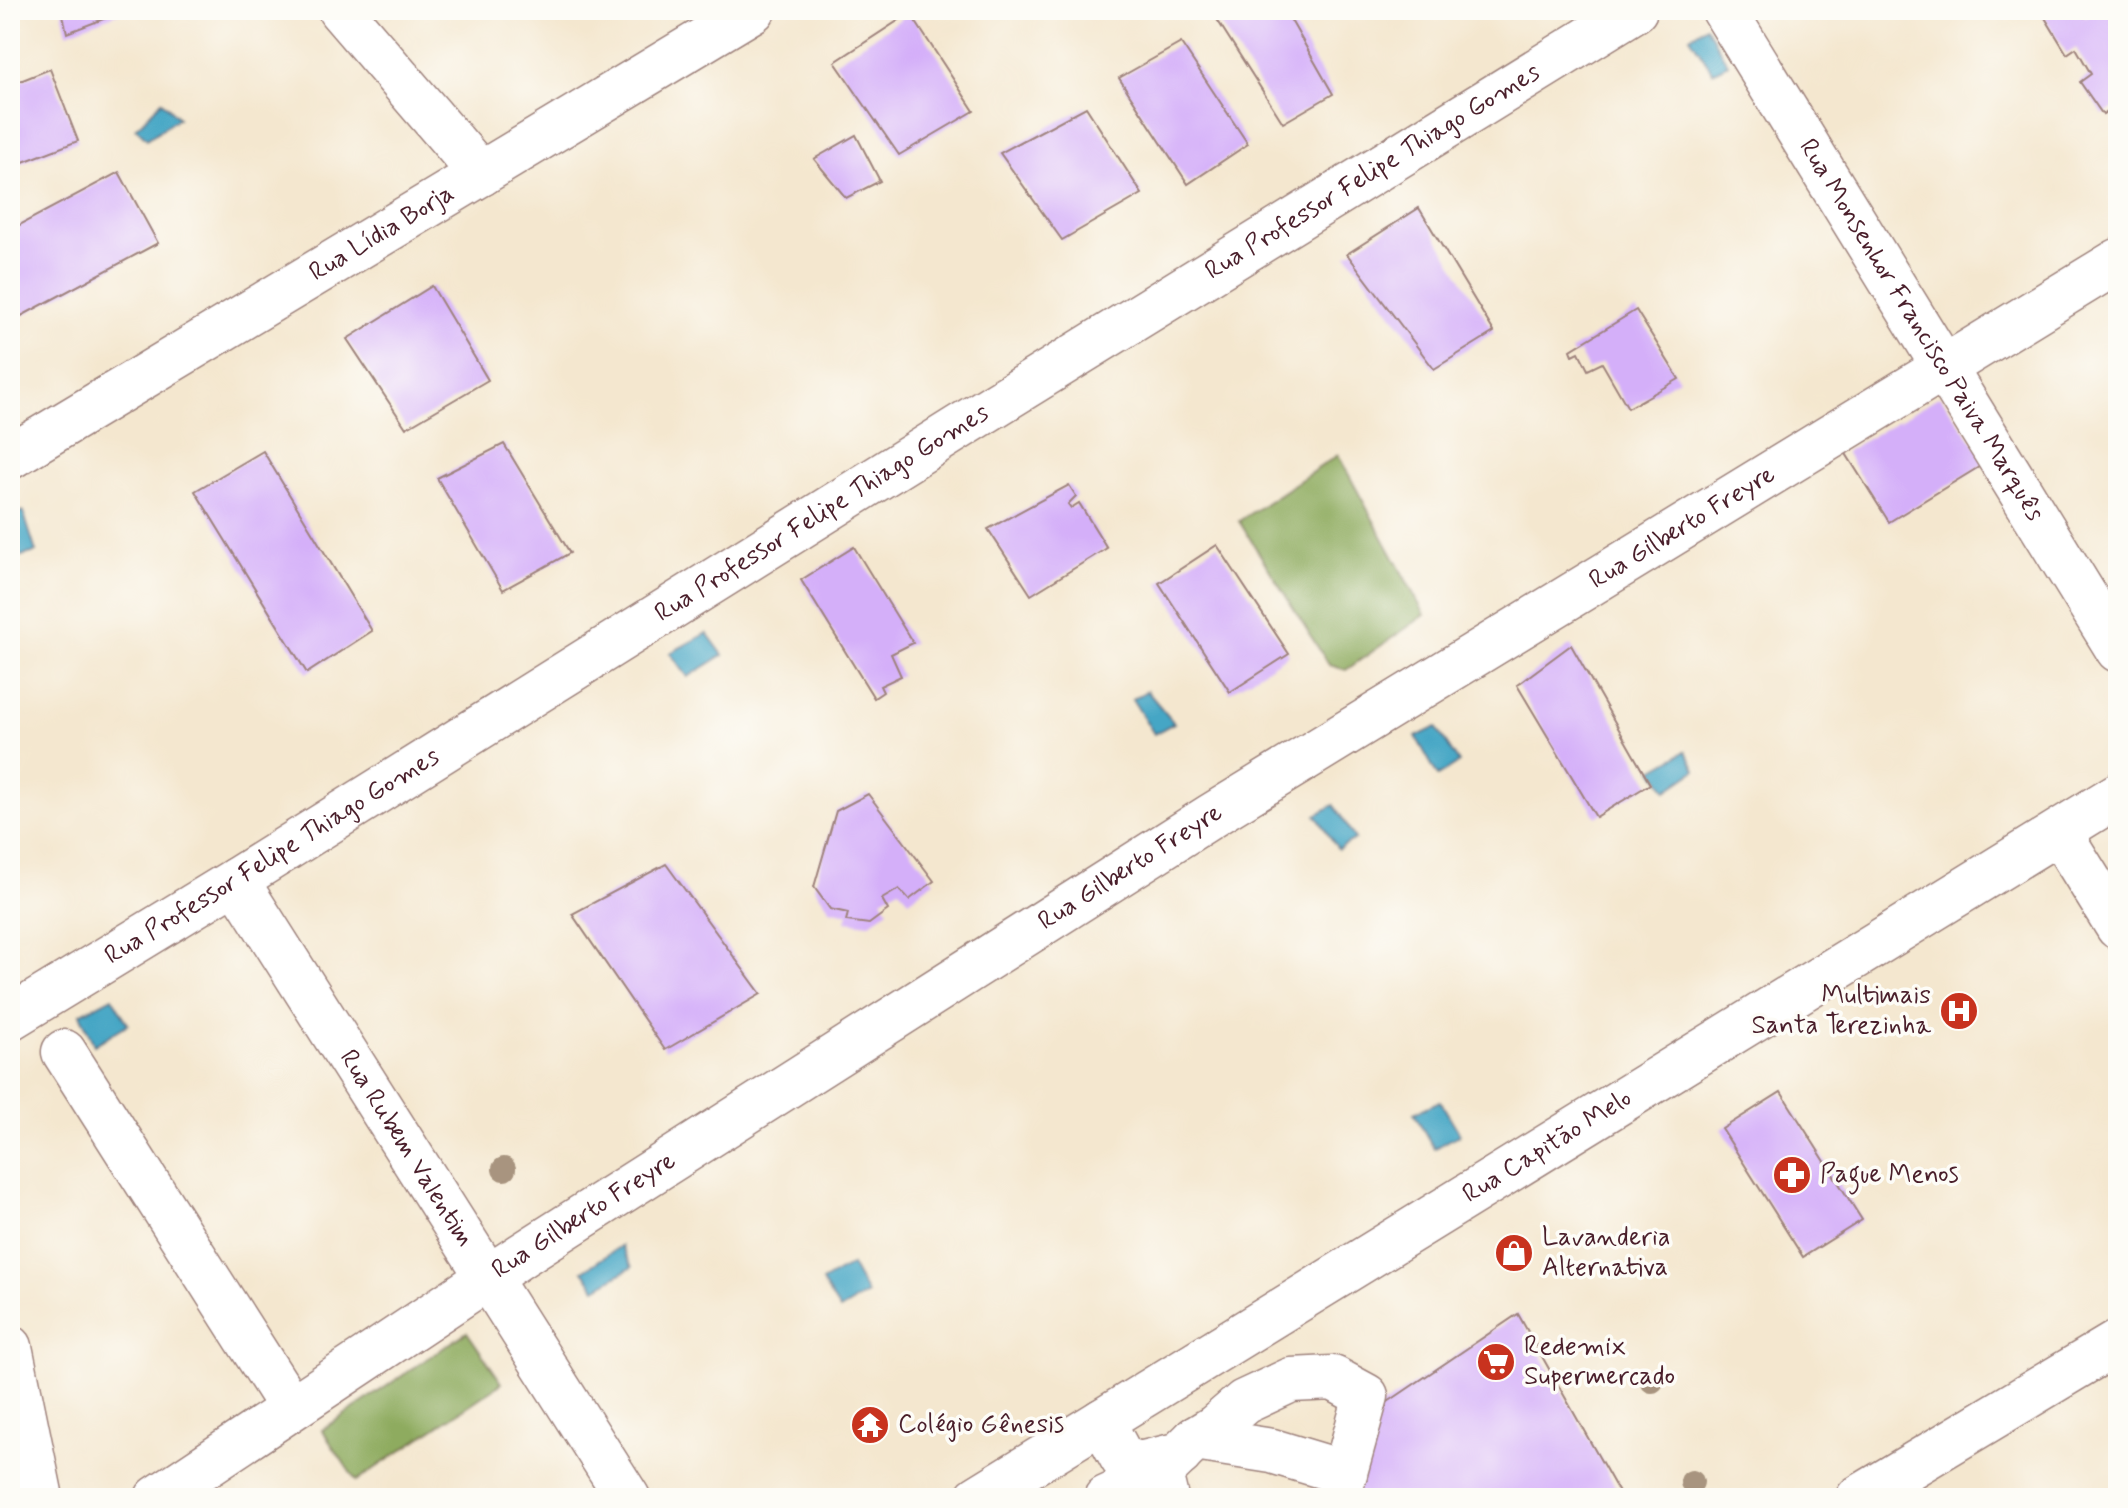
<svg xmlns="http://www.w3.org/2000/svg" width="2128" height="1508" viewBox="0 0 2128 1508" font-family="Mynerve,sans-serif">
<rect width="100%" height="100%" fill="#fdfcf7"/>
<filter id="ink" filterUnits="userSpaceOnUse"><feTurbulence type="fractalNoise" baseFrequency=".0125" numOctaves="2"/><feDisplacementMap in="SourceGraphic" scale="16" xChannelSelector="R" yChannelSelector="G"/><feConvolveMatrix kernelMatrix="1 2 1 2 8 2 1 2 1" color-interpolation-filters="sRGB"/></filter>
<filter id="wash" filterUnits="userSpaceOnUse"><feTurbulence type="fractalNoise" baseFrequency=".006" numOctaves="4" result="noise"/><feDisplacementMap in="SourceGraphic" scale="32" xChannelSelector="R" yChannelSelector="G"/><feGaussianBlur stdDeviation="1.8" result="paint"/><feColorMatrix in="noise" values="0 0 0 0 0 0 0 0 0 0 0 0 0 0 0 0 0 1.4 0 .05"/><feComposite in="paint" operator="in"/></filter>
<g filter="url(#wash)">
<rect width="100%" height="100%" fill="#f4e7cf"/>
<g fill="#8eab5e" stroke="#6c6544" stroke-width="2">
<polygon points="1338,455 1425,615 1346,670 1329,665 1239,521"/>
<polygon points="467,1332 502,1383 356,1481 322,1430"/>
</g>
<g fill="#45a6c5" stroke="#486278" stroke-width="2">
<polygon points="1706,26 1728,64 1713,72 1690,37"/>
<polygon points="162,101 178,118 147,139 136,128"/>
<polygon points="23,511 36,552 10,559 10,516"/>
<polygon points="707,633 723,655 688,677 670,653"/>
<polygon points="1147,691 1174,723 1154,734 1132,699"/>
<polygon points="1436,727 1459,763 1438,776 1416,737"/>
<polygon points="1686,751 1696,770 1667,790 1653,770"/>
<polygon points="1334,805 1355,839 1338,849 1316,815"/>
<polygon points="112,997 128,1024 94,1045 80,1014"/>
<polygon points="1440,1101 1460,1134 1434,1149 1414,1113"/>
<polygon points="621,1246 632,1267 596,1288 583,1271"/>
<polygon points="851,1265 867,1294 840,1310 822,1282"/>
</g>
<g id="blocks">
<g fill="#d4aff9">
<polygon points="62,10 127,10 67,33"/>
<polygon points="1211,10 1285,10 1333,94 1283,123"/>
<polygon points="2053,10 2081,10 2085,17 2096,10 2118,10 2118,105 2103,115 2080,82 2091,74 2076,48 2067,54 2044,16"/>
<polygon points="910,13 974,111 899,155 835,62"/>
<polygon points="1181,43 1248,144 1188,184 1119,78"/>
<polygon points="50,69 78,141 10,167 10,85"/>
<polygon points="1086,107 1142,194 1062,240 1000,153"/>
<polygon points="856,135 880,181 846,198 814,159"/>
<polygon points="119,172 158,243 10,322 10,230"/>
<polygon points="1419,208 1494,332 1434,369 1347,254"/>
<polygon points="432,286 488,380 406,428 347,339"/>
<polygon points="1636,310 1679,379 1628,408 1602,363 1588,370 1579,352 1573,355 1571,350"/>
<polygon points="1940,396 1987,462 1889,522 1845,452"/>
<polygon points="504,444 570,553 503,590 437,478"/>
<polygon points="263,451 372,631 307,673 195,491"/>
<polygon points="1069,485 1076,496 1068,504 1071,508 1079,503 1107,548 1031,595 988,529"/>
<polygon points="1217,545 1289,654 1230,692 1159,583"/>
<polygon points="854,547 913,643 891,654 901,676 880,686 883,692 874,698 801,580"/>
<polygon points="1571,645 1650,784 1596,817 1517,685"/>
<polygon points="868,794 934,881 909,900 899,889 882,899 888,910 869,924 846,921 848,913 830,909 814,887 836,811"/>
<polygon points="666,864 761,994 665,1050 572,914"/>
<polygon points="1781,1092 1862,1220 1803,1257 1722,1129"/>
<polygon points="1518,1314 1622,1498 1355,1498 1376,1410"/>
</g>
</g>
</g>
<g filter="url(#ink)">
<use href="#blocks" fill-opacity="0" stroke="#9f837d" stroke-width="2"/>
<g fill="none" stroke-linecap="round" stroke-linejoin="round">
<g stroke="#9f837d" stroke-width="47">
<g id="minor">
<polyline points="340,10 481,174"/>
<path id="s1" d="M1724,10L2118,650"/>
<path id="s2" d="M10,457L753,10"/>
<polyline points="2059,832 2118,927"/>
<path id="s3" d="M236,880L628,1498"/>
<path id="s4" d="M10,1018L236,880L958,428L1635,10"/>
<polyline points="64,1052 291,1408"/>
<polyline points="10,1347 41,1498"/>
<polyline points="1102,1421 1122,1458 1139,1464 1180,1454"/>
<polyline points="1195,1439 1215,1427 1244,1402 1291,1380 1333,1378 1366,1396 1338,1498"/>
<path id="s5" d="M157,1498L522,1255L1211,816L2118,261"/>
<polyline points="1106,1498 1160,1473"/>
<polyline points="1166,1498 1160,1473 1195,1439 1272,1451 1345,1473"/>
<polyline points="1858,1498 2118,1342"/>
</g>
</g>
<g stroke="#9f837d" stroke-width="47">
<g id="major">
<path id="s6" d="M977,1498L2118,795"/>
</g>
</g>
<use href="#minor" stroke="#fff" stroke-width="44"/>
<use href="#major" stroke="#fff" stroke-width="44"/>
</g>
<g fill="#a8947f">
<circle cx="504" cy="1169" r="12"/>
<circle cx="1652" cy="1381" r="12"/>
<circle cx="1692" cy="1482" r="12"/>
</g>
</g>
<defs>
<g id="hospital-disc" transform="scale(2)"><circle r="9.5" fill="#c8321e" stroke="#fdfcf7"/><path d="M-5-5h3v3.5h4V-5h3V5h-3V1.5h-4V5h-3Z" fill="#fff"/></g>
<g id="pharmacy-disc" transform="scale(2)"><circle r="9.5" fill="#c8321e" stroke="#fdfcf7"/><path d="M-2-6h4v4h4v4h-4v4h-4v-4h-4v-4h4Z" fill="#fff"/></g>
<g id="shop-disc" transform="scale(2)"><circle r="9.5" fill="#c8321e" stroke="#fdfcf7"/><path d="M-5-2.5h2.3a2.7 3.5 0 0 1 5.4 0H5L5.5 6h-11ZM-1.5-2.5h3a1.5 2.3 0 0 0-3 0Z" fill="#fff"/></g>
<g id="supermarket-disc" transform="scale(2)"><circle r="9.5" fill="#c8321e" stroke="#fdfcf7"/><path d="M-6-5.5h2.5l.6 2H6L4.5 2H-2.5L-4.4-4H-6ZM-1.5 3.2a1.3 1.3 0 1 0 .1 0ZM3 3.2a1.3 1.3 0 1 0 .1 0Z" fill="#fff"/></g>
<g id="temple-disc" transform="scale(2)"><circle r="9.5" fill="#c8321e" stroke="#fdfcf7"/><path d="M0-6L5-2H3V0L6.5 2.5H4V6H1.5V3h-3V6H-4V2.5H-6.5L-3 0V-2H-5Z" fill="#fff"/></g>
</defs>
<g fill-rule="evenodd">
<use href="#hospital-disc" x="1959" y="1011"/>
<use href="#pharmacy-disc" x="1792" y="1175"/>
<use href="#shop-disc" x="1514" y="1253"/>
<use href="#supermarket-disc" x="1496" y="1362"/>
<use href="#temple-disc" x="870" y="1425"/>
</g>
<g text-anchor="middle" dominant-baseline="central" stroke-width="7" stroke-linejoin="round" paint-order="stroke">
<g font-size="26" fill="#4a1f2b" stroke="#fdfcf7">
<text stroke="none"><textPath href="#s4" startOffset="1604">Rua Professor Felipe Thiago Gomes</textPath></text>
<text stroke="none"><textPath href="#s2" startOffset="434">Rua Lídia Borja</textPath></text>
<text stroke="none"><textPath href="#s1" startOffset="376">Rua Monsenhor Francisco Paiva Marquês</textPath></text>
<text stroke="none"><textPath href="#s4" startOffset="956">Rua Professor Felipe Thiago Gomes</textPath></text>
<text stroke="none"><textPath href="#s5" startOffset="1808">Rua Gilberto Freyre</textPath></text>
<text stroke="none"><textPath href="#s4" startOffset="308">Rua Professor Felipe Thiago Gomes</textPath></text>
<text stroke="none"><textPath href="#s5" startOffset="1160">Rua Gilberto Freyre</textPath></text>
<text stroke="none"><textPath href="#s6" startOffset="670">Rua Capitão Melo</textPath></text>
<text stroke="none"><textPath href="#s3" startOffset="318">Rua Rubem Valentim</textPath></text>
<text stroke="none"><textPath href="#s5" startOffset="512">Rua Gilberto Freyre</textPath></text>
</g>
<g font-size="26" fill="#4a1f2b" stroke="#fdfcf7" text-anchor="start">
<text x="1931" y="996" text-anchor="end">Multimais<tspan x="1931" dy="30">Santa Terezinha</tspan></text>
<text x="1820" y="1175">Pague Menos</text>
<text x="1542" y="1238">Lavanderia<tspan x="1542" dy="30">Alternativa</tspan></text>
<text x="1524" y="1347">Redemix<tspan x="1524" dy="30">Supermercado</tspan></text>
<text x="898" y="1425">Colégio Gênesis</text>
</g>
</g>
<rect width="2128" height="1508" fill="none" stroke="#fdfcf7" stroke-width="40"/>
</svg>
